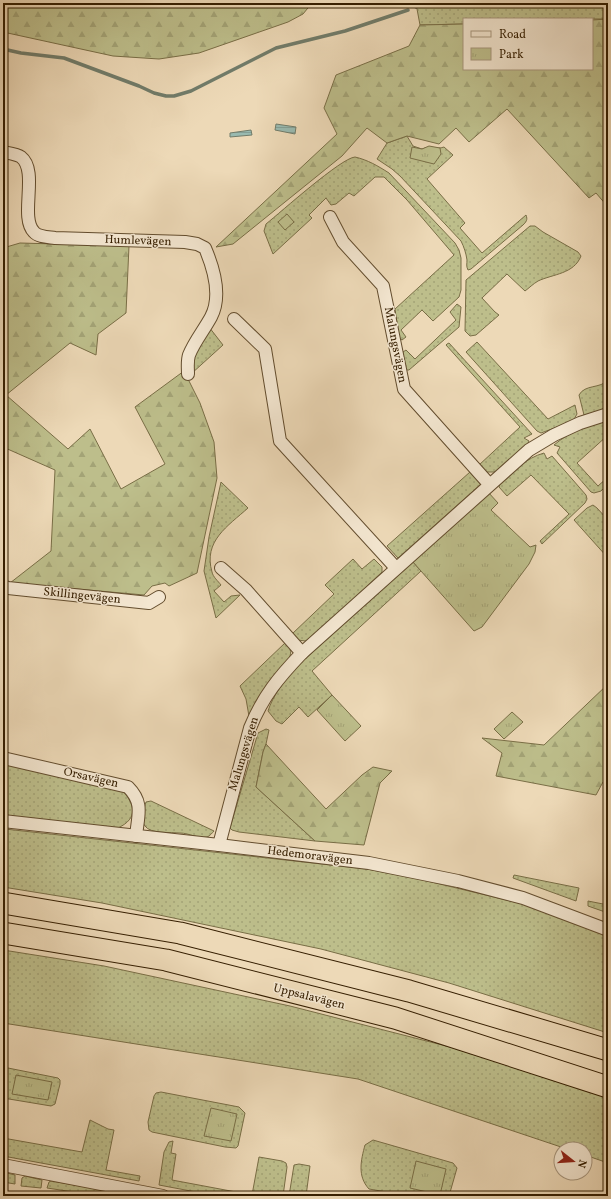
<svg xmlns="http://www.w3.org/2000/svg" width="611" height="1199" viewBox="0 0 611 1199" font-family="Vollkorn,serif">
<defs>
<pattern id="grass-dots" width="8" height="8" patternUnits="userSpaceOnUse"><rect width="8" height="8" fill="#bdbe8b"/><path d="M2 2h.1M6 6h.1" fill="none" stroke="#a3a376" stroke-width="1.8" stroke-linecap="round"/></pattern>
<pattern id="forest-firs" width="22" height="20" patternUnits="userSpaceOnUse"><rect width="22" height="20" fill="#bdbe8b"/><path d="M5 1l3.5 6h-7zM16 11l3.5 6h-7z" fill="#a3a376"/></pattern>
<pattern id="park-tufts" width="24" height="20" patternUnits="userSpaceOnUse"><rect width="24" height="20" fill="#bdbe8b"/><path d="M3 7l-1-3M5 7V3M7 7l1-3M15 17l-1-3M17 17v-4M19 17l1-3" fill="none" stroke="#a3a376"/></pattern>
<pattern id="water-rules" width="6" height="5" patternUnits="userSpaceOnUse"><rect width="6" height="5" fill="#99bab0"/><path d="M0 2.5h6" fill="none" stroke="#849f96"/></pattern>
</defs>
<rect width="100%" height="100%" fill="#edd9b7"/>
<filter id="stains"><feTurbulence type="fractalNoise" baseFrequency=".005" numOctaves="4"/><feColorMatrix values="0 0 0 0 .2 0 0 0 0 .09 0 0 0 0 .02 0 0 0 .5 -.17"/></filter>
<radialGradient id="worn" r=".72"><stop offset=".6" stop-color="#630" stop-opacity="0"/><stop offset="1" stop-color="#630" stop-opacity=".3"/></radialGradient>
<g fill="url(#grass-dots)" stroke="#796e46">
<polygon points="414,3 608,3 608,19 464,19 464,24 420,25 417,9"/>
<path d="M407,136L413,146L422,149C432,145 436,150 444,147L453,155L427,179L465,223L460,228L482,253L526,215C528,220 526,222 523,225L471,269L468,270C466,266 467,264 467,260C466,253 464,247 461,241L400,176L392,169L377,159L387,143Z"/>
<path d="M355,157C368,160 378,166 389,173L455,243L459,250L461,258V290L459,297L433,321L422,310L401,330L406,337L402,340L399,338L395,309L454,255L407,200L384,177H375L354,196L349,193L336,204L331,205L326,198L309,215L312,218L273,254L264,231L266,224C281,212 341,158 355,157Z"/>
<path d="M530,226H535L543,232L578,252L581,256C574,274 553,274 538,281C533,284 529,288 525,291L507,274L482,298L495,312L499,315L476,335L470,336L465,331L466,280Z"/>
<polygon points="457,304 461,307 459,327 409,370 405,370 402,355 403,352 406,350 415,359 456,320 450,312"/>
<polygon points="209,327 223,345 191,374 192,361"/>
<polygon points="477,342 548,419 575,405 577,414 573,421 541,433 537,431 466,352"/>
<polygon points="449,343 532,434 524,438 529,441 526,447 495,472 487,472 479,465 520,427 446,345 447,344"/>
<path d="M608,380V408L587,416L584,415L579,395C585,384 600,389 608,380Z"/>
<path d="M608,420V435L577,463L598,486L608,477V484L601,491L594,493L591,492L557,453L560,447L554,445C569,432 589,425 608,420Z"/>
<path d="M544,453L547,459L552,456L586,495L587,499L585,503L542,544L540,541L569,514L531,475L507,496L499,487L500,483C514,471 526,458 544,453Z"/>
<polygon points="470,472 481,484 398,558 387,546"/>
<path d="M221,482L248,508C228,526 203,541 212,572C213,577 218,581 221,585L214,591L224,602L231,596L240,595L216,618L204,571L209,537Z"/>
<polygon points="593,505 597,508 608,520 608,558 574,520 587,508"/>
<polygon points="353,559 362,569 374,559 382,567 382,572 311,639 306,641 297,640 292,634 334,594 325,585"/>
<path d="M413,562L421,571L312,671L332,695L308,717L299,707L282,724L276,721L268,711C273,695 284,682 295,668Z"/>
<path d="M286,642C291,648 292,651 289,659L250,722L246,699L240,686Z"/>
<polygon points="266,729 269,730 266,744 263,752 256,787 315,841 239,832 232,830 230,828 258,733"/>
<path d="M3,762L121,789C135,804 139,818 118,828L3,815Z"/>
<path d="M151,801L214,831C212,833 210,836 207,837C198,839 189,833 180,833C171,832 150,834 145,826C140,820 144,809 146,802Z"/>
<polygon points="5,829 367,869 419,879 523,904 608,935 608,1033 449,983 321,949 102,903 3,887 3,832"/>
<polygon points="514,875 579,888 576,901 513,878"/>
<polygon points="588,901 608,905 608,913 588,906"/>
<polygon points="3,950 104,966 290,1006 450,1047 608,1097 608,1163 585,1155 585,1149 567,1149 358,1079 3,1023"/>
<polygon points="3,1067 58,1078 60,1080 60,1084 55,1104 51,1106 3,1098"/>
<polygon points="161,1092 239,1107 245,1113 238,1146 236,1148 225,1147 152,1132 149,1130 148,1122 154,1096 156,1093"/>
<polygon points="90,1120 108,1129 114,1130 106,1170 140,1176 139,1181 3,1156 3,1138 82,1152"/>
<path d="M373,1140L453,1163L457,1168L449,1196H410L369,1189C357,1176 361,1160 365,1145Z"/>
<polygon points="173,1141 171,1153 176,1154 172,1180 252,1195 259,1157 282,1161 286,1163 287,1167 283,1196 217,1196 159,1185 164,1152 169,1142"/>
<polygon points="299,1164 310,1166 306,1196 289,1196 294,1165"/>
<polygon points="3,1172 15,1175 15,1184 3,1182"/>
<polygon points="25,1176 42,1180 41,1188 21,1186 22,1178"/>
<polygon points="51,1181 98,1189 101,1191 100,1196 47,1188 49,1182"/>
</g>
<g fill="url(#forest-firs)" stroke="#796e46">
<polygon points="3,3 312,3 303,14 288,22 199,53 159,59 113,56 3,32"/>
<polygon points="608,19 608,207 596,193 589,198 507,109 469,142 456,128 439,144 407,136 387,143 367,128 342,156 233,244 216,247 337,134 324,108 336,75 409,46 420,25 464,24 464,69 592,69 592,20"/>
<polygon points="20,243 129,246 126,313 98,334 96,355 70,343 6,395 68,449 90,429 121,489 165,464 135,407 184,371 200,403 214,442 217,478 197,573 169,586 165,583 152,586 144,595 10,583 51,551 55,470 3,447 3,248"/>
<polygon points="608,684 608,782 603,782 596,795 496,776 502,753 482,738 544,745"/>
<polygon points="266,744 326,809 362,775 373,767 392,771 380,783 364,845 315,841 256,787 263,752"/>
</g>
<g fill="url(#park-tufts)" stroke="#796e46">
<polygon points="429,146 440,148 441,154 434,164 410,158 412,147 422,149"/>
<polygon points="287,214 294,222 285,230 278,222"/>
<polygon points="488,492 498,503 491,510 530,547 536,545 535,552 529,564 482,627 474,631 413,562"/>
<polygon points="332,695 361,726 345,741 317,710"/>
<polygon points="512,712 523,722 504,739 494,729"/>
<polygon points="16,1075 52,1082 48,1100 12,1094"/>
<polygon points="211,1108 237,1114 231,1141 204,1136"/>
<polygon points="416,1161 446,1169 440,1195 410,1188"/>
</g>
<g fill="url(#water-rules)" stroke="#717c6a">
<polygon points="276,124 296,127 295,134 275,130"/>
<polygon points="251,130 252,135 230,137 230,133"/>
</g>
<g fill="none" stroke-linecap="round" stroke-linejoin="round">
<g stroke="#717c6a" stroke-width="3.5">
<polyline points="416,7 423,3"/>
<polyline points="3,49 21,53 64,58 139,86 154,93 166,96 174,96 191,91 276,48 345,31 408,10"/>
</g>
<g stroke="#634d2e" stroke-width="14">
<g id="street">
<path d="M3,152C8,153 17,154 21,157C39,171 19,217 34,232C38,237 48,237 55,238L185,242L197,244L205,248C214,269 222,296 211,317C204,330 194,342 189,355C187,361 188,368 188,374"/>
<polyline points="330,217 343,242 383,286 404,389 489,484"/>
<polyline points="234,319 265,349 280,441 396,568"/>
<polyline points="221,568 246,590 302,653"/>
<polyline points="3,586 8,588 149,603 159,597"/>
<path d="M3,758L128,787C144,803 138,815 136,836"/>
<polyline points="3,821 219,845 369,863 458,881 523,898 608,930"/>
<path d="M219,845L250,728C263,696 279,677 302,653L529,450L554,435L580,423L608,414"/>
<polyline points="3,1165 163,1196"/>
</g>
</g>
<g stroke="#351e00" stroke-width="23">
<g id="highway">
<polyline points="3,903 180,933 409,991 608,1050"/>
<polyline points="3,933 166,960 395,1018 608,1087"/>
</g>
</g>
<use href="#street" stroke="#f3e6d0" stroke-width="12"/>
<use href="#highway" stroke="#edd9b7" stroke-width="21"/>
</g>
<g text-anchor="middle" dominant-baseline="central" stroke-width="3" stroke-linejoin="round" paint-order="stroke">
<g font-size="12" fill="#351e00" stroke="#f3e6d0">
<text transform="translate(138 241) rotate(2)">Humlevägen</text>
<text transform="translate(395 345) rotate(79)">Malungsvägen</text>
<text transform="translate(82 596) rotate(6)">Skillingevägen</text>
<text transform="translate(244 754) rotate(-73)">Malungsvägen</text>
<text transform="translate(91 778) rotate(13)">Orsavägen</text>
<text transform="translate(310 856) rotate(7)">Hedemoravägen</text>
<text transform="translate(309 997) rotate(14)">Uppsalavägen</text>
</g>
</g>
<rect width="611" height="1199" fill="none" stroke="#edd9b7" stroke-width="16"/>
<rect x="4" y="4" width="603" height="1191" fill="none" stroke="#351e00" stroke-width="2"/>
<rect x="8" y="8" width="595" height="1183" fill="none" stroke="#351e00"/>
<rect x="463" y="18" width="130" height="52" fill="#f3e6d0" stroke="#a7967d"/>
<rect x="471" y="31" width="20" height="6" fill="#f3e6d0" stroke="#a7967d"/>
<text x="499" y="38" font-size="12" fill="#351e00">Road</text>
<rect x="471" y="48" width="20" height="12" fill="url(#park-tufts)" stroke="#a7967d"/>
<text x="499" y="58" font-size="12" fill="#351e00">Park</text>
<g transform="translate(573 1161) rotate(107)"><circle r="19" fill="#f3e6d0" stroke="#a7967d"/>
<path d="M0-3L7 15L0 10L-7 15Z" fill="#8f2418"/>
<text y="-6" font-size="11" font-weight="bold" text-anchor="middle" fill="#351e00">N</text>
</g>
<rect width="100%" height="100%" filter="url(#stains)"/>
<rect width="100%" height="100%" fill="url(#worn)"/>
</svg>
